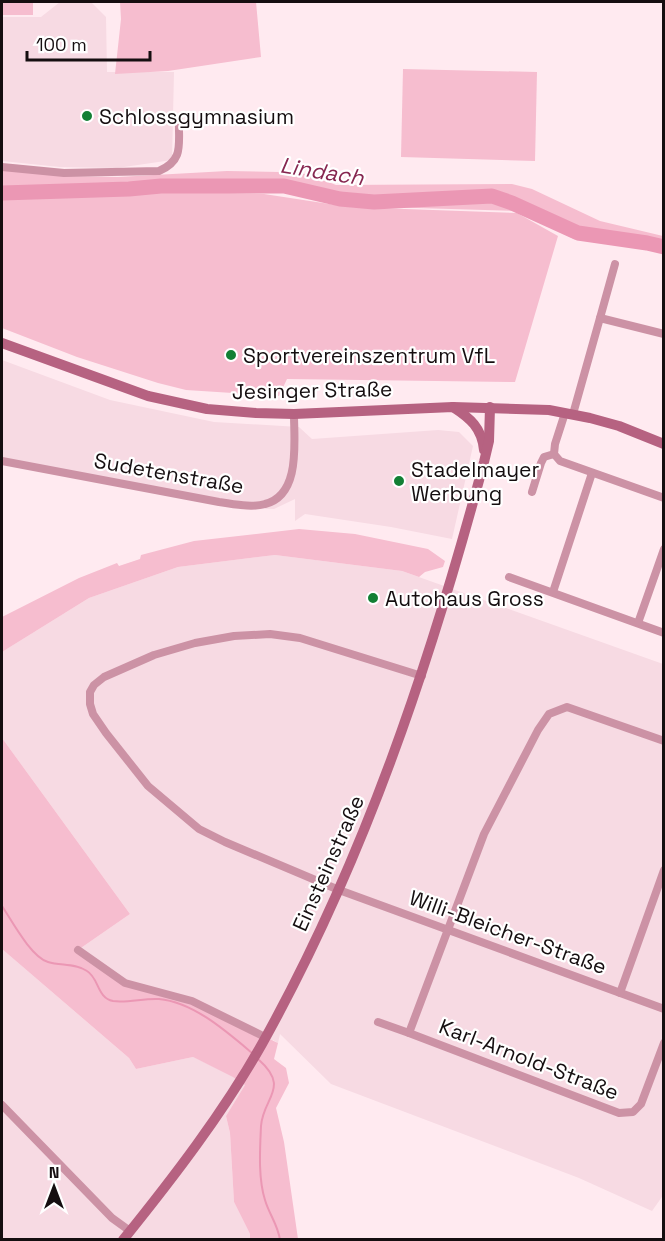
<svg xmlns="http://www.w3.org/2000/svg" width="665" height="1241" viewBox="0 0 665 1241" font-family="'Space Grotesk',sans-serif">
<rect width="100%" height="100%" fill="#ffeaf0"/>
<g fill="#f7dae3">
<polygon points="60,2 91,2 106,17 107,72 174,72 172,160 117,168 60,167 2,161 2,17 41,17"/>
<polygon points="2,360 110,400 214,422 299,427 312,439 438,430 459,432 473,446 452,539 391,527 305,514 295,521 295,499 274,509 237,508 2,464"/>
<polygon points="275,555 402,571 663,664 664,1194 652,1211 579,1178 331,1084 280,1034 278,1043 273,1040 226,1116 230,1133 234,1202 250,1234 250,1239 2,1239 2,949 129,1058 136,1069 193,1057 233,1076 125,983 78,950 130,914 2,738 2,652 89,598 178,567"/>
</g>
<g fill="#f6bdcf">
<rect x="2" y="2" width="31" height="13"/>
<polygon points="120,2 256,2 261,57 168,71 115,74 121,19"/>
<polygon points="403,69 537,72 535,161 401,157"/>
<polygon points="2,170 64,176 118,177 227,171 279,172 308,174 336,185 512,184 532,189 600,221 663,236 663,251 643,245 574,239 516,211 349,206 297,194 255,190 193,188 100,194 193,192 264,194 349,207 517,213 558,236 515,382 287,379 279,396 186,390 158,383 77,357 2,328"/>
<polygon points="299,529 355,534 428,549 445,561 443,567 425,572 419,577 402,571 275,555 178,567 89,598 2,652 2,617 79,578 117,563 119,566 140,559 141,555 194,541"/>
<polygon points="2,738 130,914 78,950 125,983 170,993 278,1043 274,1059 286,1068 289,1083 276,1108 284,1142 298,1239 250,1239 250,1234 234,1202 230,1133 226,1116 245,1085 233,1077 193,1057 136,1069 129,1058 2,949"/>
</g>
<g fill="none" stroke-linecap="round" stroke-linejoin="round">
<g stroke="#eb97b4" stroke-width="2">
<path d="M2,906C12,921 31,957 48,962C61,966 75,963 87,971C99,978 97,998 113,1001C128,1003 144,998 159,999C193,1002 226,1031 252,1053"/>
<path d="M258,1059C291,1088 263,1097 261,1126C260,1149 258,1178 265,1200C269,1214 278,1225 280,1240"/>
</g>
<polyline stroke="#eb97b4" stroke-width="15" points="2,193 129,189 161,186 284,186 340,199 374,202 492,196 512,203 578,233 647,243 664,247"/>
<g stroke="#cc92a5" stroke-width="8">
<path d="M2,167L64,173L159,171C185,160 178,143 179,118"/>
<polyline points="600,318 615,264"/>
<polyline points="565,413 555,444 554,454 560,461 664,498"/>
<polyline points="573,414 600,318 664,334"/>
<path d="M2,461L219,502C234,504 251,508 265,504C301,495 294,442 294,414"/>
<polyline points="532,492 541,463 544,457 554,454"/>
<polyline points="509,577 664,633"/>
<polyline points="553,592 592,473"/>
<polyline points="638,623 664,549"/>
<polyline points="422,676 300,638 270,634 234,636 195,643 154,655 104,677 94,685 90,692 90,704 93,714 106,733 148,786 199,829 225,842 339,890 664,1009"/>
<polyline points="664,741 567,707 549,714 538,730 484,834 409,1033 619,1113 633,1112 641,1104 664,1043"/>
<polyline points="78,950 125,983 192,1001 265,1037"/>
<polyline points="620,993 664,870"/>
<polyline points="378,1022 409,1033"/>
<polyline points="2,1105 112,1218 130,1231"/>
</g>
<g stroke="#b66281" stroke-width="10">
<polyline points="2,343 148,396 207,409 256,413 294,414 453,407 549,410 590,418 619,426 664,444"/>
<path d="M453,407C470,418 482,428 484,450"/>
<path d="M123,1240C173,1178 223,1113 262,1044C364,861 430,664 484,462L489,441L490,407"/>
</g>
</g>
<g fill="#127f34" stroke="#fff" stroke-width="2">
<circle cx="87" cy="116" r="6"/>
<circle cx="231" cy="355" r="6"/>
<circle cx="399" cy="481" r="6"/>
<circle cx="373" cy="598" r="6"/>
</g>
<g text-anchor="middle" dominant-baseline="central" stroke-width="4.5" stroke-linejoin="round" paint-order="stroke">
<g font-size="21" fill="#150e10" stroke="#fff" text-anchor="start">
<text x="99" y="116">Schlossgymnasium</text>
<text x="243" y="355">Sportvereinszentrum VfL</text>
<text x="411" y="469">Stadelmayer<tspan x="411" dy="24">Werbung</tspan></text>
<text x="385" y="598">Autohaus Gross</text>
</g>
<g font-size="21" fill="#150e10" stroke="#fff">
<text transform="translate(312 390) rotate(-1)">Jesinger Straße</text>
<text transform="translate(169 473) rotate(10)">Sudetenstraße</text>
<text transform="translate(328 863) rotate(-66)">Einsteinstraße</text>
<text transform="translate(508 932) rotate(20)">Willi-Bleicher-Straße</text>
<text transform="translate(529 1059) rotate(21)">Karl-Arnold-Straße</text>
</g>
<g font-size="22" font-style="italic" fill="#862650" stroke="#fff">
<text transform="translate(322 171) rotate(9)">Lindach</text>
</g>
</g>
<rect width="665" height="1241" fill="none" stroke="#150e10" stroke-width="6"/>
<g transform="translate(54 1187)" stroke="#ffffff" stroke-width="4.5" paint-order="stroke">
<path d="M0-4.5L10 22L0 15L-10 22Z" fill="#150e10"/>
<text y="-9" font-size="16" font-weight="bold" text-anchor="middle" fill="#150e10">N</text>
</g>
<path d="M27 51v9h123v-9" fill="none" stroke="#150e10" stroke-width="3"/>
<text x="36" y="51" font-size="18" fill="#150e10" stroke="#ffffff" stroke-width="4.5" paint-order="stroke">100 m</text>
</svg>
